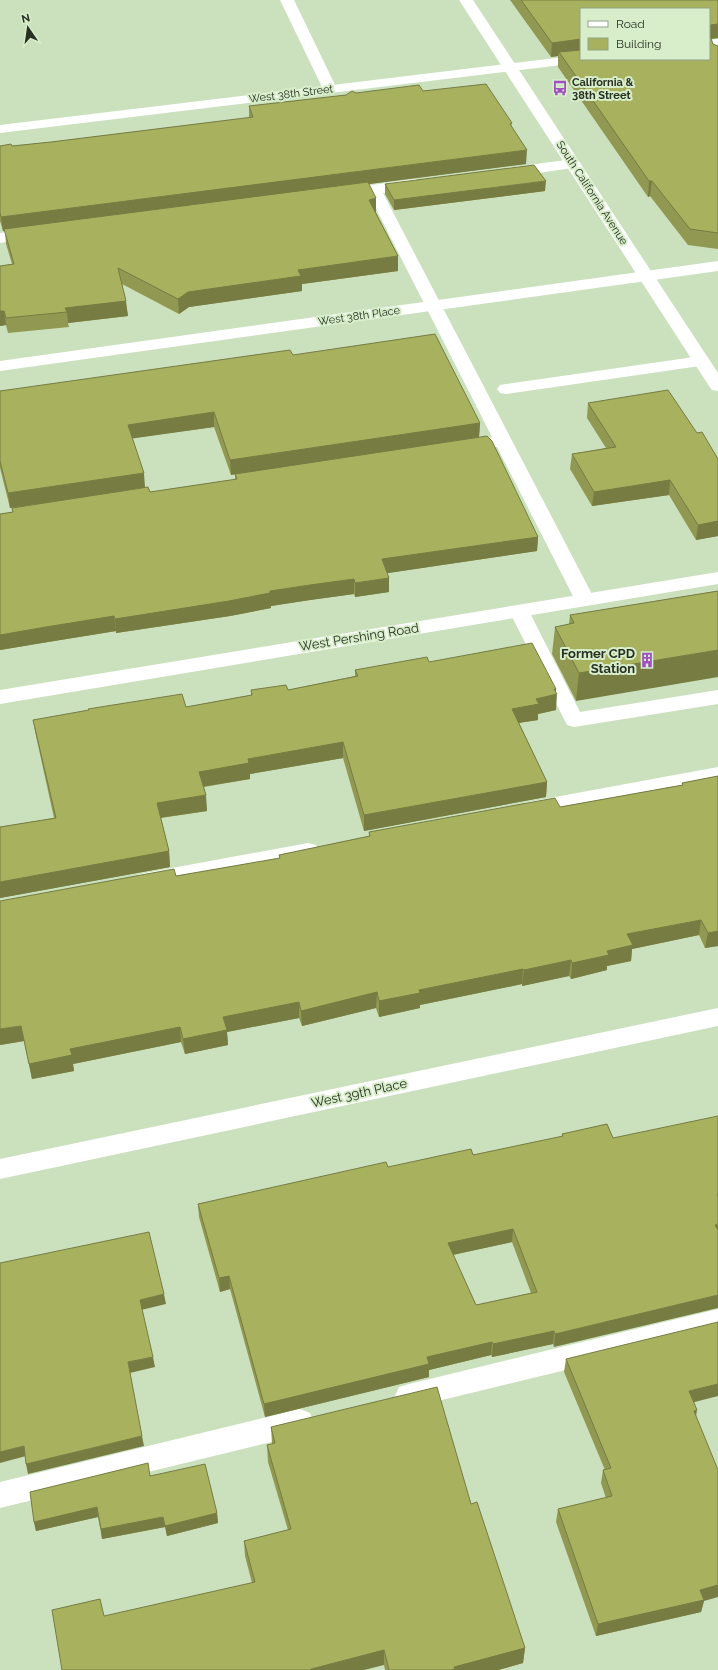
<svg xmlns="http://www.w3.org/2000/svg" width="718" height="1670" viewBox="0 0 718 1670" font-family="Raleway,sans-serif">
<rect width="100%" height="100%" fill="#cbe1be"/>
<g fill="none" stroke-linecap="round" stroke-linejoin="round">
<g fill="#fff" fill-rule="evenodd">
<polygon points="280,0 294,0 337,89 335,92 330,93 325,92 323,89"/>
<polygon points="573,159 578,161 581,164 578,167 507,178 502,176 499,173 502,170 507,168"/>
<polygon points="415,179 420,181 423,184 420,187 383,193 595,600 592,604 585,606 578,604 575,600 497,447 464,452 458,451 455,447 458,443 492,437 369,195 342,199 337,197 334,194 337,191 342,189"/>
<polygon points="35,228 41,230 43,233 41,236 0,243 0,233"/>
<polygon points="701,356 707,357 710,361 707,365 506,394 500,393 497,389 500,385 506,384"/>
<polygon points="519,605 526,607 529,611 580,712 718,690 718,704 574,727 567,725 509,611 512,607"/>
<polygon points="718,767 718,781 528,818 520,815 517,810 520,805 528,802"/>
<polygon points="308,843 316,845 319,851 316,857 145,889 137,887 134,881 137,875 145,873"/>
<polygon points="718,1309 718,1333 409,1408 399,1405 395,1396 399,1387 409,1384"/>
<polygon points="300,1409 310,1413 314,1422 310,1431 300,1435 0,1508 0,1482"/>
</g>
<g fill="#fff" fill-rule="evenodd">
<polygon points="718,39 718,47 709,48 709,40"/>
<polygon points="581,55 581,59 589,59 587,62 0,133 0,125"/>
<polygon points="718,261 718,271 0,371 0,361"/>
<polygon points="718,1008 718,1026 0,1179 0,1159"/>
</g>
<g fill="#fff" fill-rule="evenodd">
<polygon points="459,0 473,0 718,373 718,391 712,390 709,386"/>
<polygon points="718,572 718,584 0,704 0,690"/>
</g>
</g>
<g fill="#909851" fill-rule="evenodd">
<path d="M510,0H718V38L711,39L713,44L718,46V249L688,245L650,196L648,197L558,67V56L551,57ZM581,9H709L581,59Z"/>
<polygon points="423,91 512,123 511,126 526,164 369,184 376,213 398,256 398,271 302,284 302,291 189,307 179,314 122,284 128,316 68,323 69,327 8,333 6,325 0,326 0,266 12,264 6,244 5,231 3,231 0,221 0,146 12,146 51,142 249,118 249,106 346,95 356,93"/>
<polygon points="385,184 545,191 394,210 385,194"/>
<path d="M293,355L480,423L479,437L538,537L537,551L387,573L389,592L355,597L354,594L310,600L271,606V608L230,616L116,633V631L48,642L0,650V514L13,512L12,508L52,502L10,508L0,468V391ZM214,427L231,475L235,474V480L150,492L145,488L132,438Z"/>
<polygon points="588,403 697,433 718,459 718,536 696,540 669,495 592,506 570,469 572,454 606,448 587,418"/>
<polygon points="718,591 576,701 552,654 555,627 569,624 570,615"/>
<polygon points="429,662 556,692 556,710 538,714 538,720 519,723 547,782 546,797 364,831 343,758 250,774 250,779 204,787 207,811 161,818 169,851 170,867 0,898 0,827 54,818 36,736 33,720 186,707 251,695 251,690 288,690 355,676 355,670"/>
<polygon points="718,776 718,946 705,948 699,935 632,949 631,961 607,966 607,970 571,979 569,976 522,986 522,984 420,1005 420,1008 379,1017 376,1008 302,1026 299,1018 227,1032 228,1045 185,1054 181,1042 73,1064 74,1071 32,1079 24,1041 0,1045 176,876 280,858 279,855 369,836 369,832 560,807 682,785 682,783"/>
<path d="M607,1124L554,1347L553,1344L492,1357L491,1355L429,1370V1377L265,1417L230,1289L220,1292L199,1217L198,1204L388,1167L473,1155L562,1137V1134ZM512,1242L531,1293L476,1305L453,1255Z"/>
<polygon points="566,1359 694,1402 696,1417 704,1601 701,1612 596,1636 556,1522 558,1509 606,1498 601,1483 603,1470 605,1470 564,1372"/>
<polygon points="271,1427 471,1504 525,1648 523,1663 498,1670 385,1670 384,1665 252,1583 245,1556 244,1541 288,1530 268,1462 267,1445 272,1444"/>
<polygon points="150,1476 217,1513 218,1523 167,1536 165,1527 102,1539 98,1517 36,1531 34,1522"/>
</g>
<g fill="#767c42">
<polygon points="718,24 718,38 709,39 710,25"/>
<polygon points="581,39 581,54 559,52 558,56 551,57 552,43"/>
<polygon points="527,150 526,164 3,231 1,217"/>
<polygon points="546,181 545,191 394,210 394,200"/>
<polygon points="649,181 652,181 650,196 648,197"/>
<polygon points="376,198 376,213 369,215 369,200"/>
<polygon points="398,256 398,271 302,284 302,291 189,307 179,314 178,299 188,292 298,270"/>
<polygon points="126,301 128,316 68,323 67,312 65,308"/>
<polygon points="0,311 4,311 6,325 0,326"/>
<polygon points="214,412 214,427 129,439 128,425"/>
<polygon points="480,423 479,437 231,475 230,460"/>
<polygon points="144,473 145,488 10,508 8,493"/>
<polygon points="670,480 669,495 592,506 594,492"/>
<polygon points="718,521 718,536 696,540 698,525"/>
<polygon points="538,537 537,551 382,574 382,559"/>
<polygon points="389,578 389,592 355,597 355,583"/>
<polygon points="354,579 354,594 310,600 271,606 271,608 230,616 116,633 115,619 270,591 310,585"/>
<polygon points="114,616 116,631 48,642 0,650 0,635 46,627"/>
<polygon points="718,650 718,677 576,701 579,673"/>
<polygon points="554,689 556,689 556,695 557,694 556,710 538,714 538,720 511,724 512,709 536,699"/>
<polygon points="343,742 343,758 250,774 250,779 200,787 199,772 248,759"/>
<polygon points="547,782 546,797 364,831 364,815"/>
<polygon points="206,795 207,811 158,818 157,803"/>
<polygon points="169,851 170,867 0,898 0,882"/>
<polygon points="701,920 699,935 632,949 631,961 607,966 607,970 571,979 572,963 607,951 627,934"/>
<polygon points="718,931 718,946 705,948 708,933"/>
<polygon points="571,960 569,976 522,986 524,970"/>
<polygon points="523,969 522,984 420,1005 420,1008 379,1017 379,1001 419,990"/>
<polygon points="377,992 376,1008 302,1026 301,1011"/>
<polygon points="299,1002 299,1018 227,1032 228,1045 185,1054 183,1039 223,1017"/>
<polygon points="21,1026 24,1041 0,1045 0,1029"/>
<polygon points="180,1027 181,1042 73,1064 74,1071 32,1079 29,1064 70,1049"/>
<polygon points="718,1224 718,1237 715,1225"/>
<polygon points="513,1229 512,1242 447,1256 448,1243"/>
<polygon points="229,1276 230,1289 220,1292 219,1278"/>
<polygon points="164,1294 166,1304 141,1310 140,1300"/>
<polygon points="718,1295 718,1308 554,1347 555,1334"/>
<polygon points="554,1331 553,1344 492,1357 493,1344"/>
<polygon points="492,1342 491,1355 429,1370 429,1377 265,1417 264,1404 427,1357"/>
<polygon points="153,1357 155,1367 130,1373 128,1362"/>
<polygon points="718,1384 718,1396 687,1404 689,1391"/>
<polygon points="697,1410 695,1423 694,1411"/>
<polygon points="142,1436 144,1446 28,1474 26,1464"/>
<polygon points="24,1446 26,1456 0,1463 0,1452"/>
<polygon points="97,1507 98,1517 36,1531 34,1522"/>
<polygon points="217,1513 218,1523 167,1536 165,1526"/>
<polygon points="163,1517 165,1527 102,1539 101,1529"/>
<polygon points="718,1585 718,1597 704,1601 701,1612 596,1636 598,1624 700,1590"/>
<polygon points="525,1648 523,1663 498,1670 451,1670 454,1667"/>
<polygon points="384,1650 384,1665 364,1670 311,1670 311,1669"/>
</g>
<g fill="#a8b15e" stroke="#767c42" fill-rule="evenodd">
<polygon points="521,0 718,0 718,24 710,25 709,33 713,44 718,46 718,233 690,229 652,181 649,181 559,52 581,50 581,59 709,59 709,9 581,9 581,39 552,43"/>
<polygon points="486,84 512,123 510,124 527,150 1,217 0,213 0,146 11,144 12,146 51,142 253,117 249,106 346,95 352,91 356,93 419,85 423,91"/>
<polygon points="534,165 546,181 394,200 385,184"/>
<polygon points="368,182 376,198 369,200 398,256 298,270 301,276 188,292 178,299 118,268 126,301 65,308 67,312 6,318 4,311 0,311 0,266 14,264 4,229"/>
<polygon points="435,334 480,423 230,460 214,412 128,425 144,473 8,493 0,461 0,391 290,350 293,355"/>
<polygon points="668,390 697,433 702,432 718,459 718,521 698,525 670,480 594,492 572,454 616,447 588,403"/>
<polygon points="487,436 492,441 538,537 382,559 389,578 355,583 354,579 310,585 270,591 270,593 229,601 115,619 114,616 46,627 0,635 0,514 13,512 12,508 148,487 150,492 237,479 235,474"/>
<polygon points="718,591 718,650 579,673 555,627 574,623 570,615"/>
<polygon points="532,643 556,689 554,689 557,694 536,699 539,704 512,709 547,782 364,815 343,742 248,759 249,763 199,772 206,795 157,803 169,851 0,882 0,827 56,818 33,720 89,710 88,709 182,694 186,707 252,695 251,690 286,685 288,690 358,676 355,670 427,657 429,662"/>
<polygon points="718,776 718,931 708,933 701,920 627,934 633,945 607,951 609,955 572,963 571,960 524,970 523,969 419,990 420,993 379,1001 377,992 301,1011 299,1002 223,1017 227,1030 183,1039 180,1027 70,1049 72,1055 29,1064 21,1026 0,1029 0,901 174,869 176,876 280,858 279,855 370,836 369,832 555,798 560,807 683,785 682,783"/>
<path d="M718,1116V1194H717L718,1197V1224L715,1225L718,1230V1295L555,1334L554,1331L493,1344L492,1342L427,1357L429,1364L264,1404L229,1276L219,1278L198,1204L386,1162L388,1167L471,1149L473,1155L563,1136L562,1134L607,1124L613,1138ZM513,1229L537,1292L476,1305L448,1243Z"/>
<polygon points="149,1232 164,1294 140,1300 153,1357 128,1362 142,1436 26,1464 24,1446 0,1452 0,1263"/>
<polygon points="718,1322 718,1384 689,1391 697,1410 694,1411 718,1470 718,1585 700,1590 704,1600 598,1624 558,1509 612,1496 603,1470 611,1468 566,1359"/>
<polygon points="437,1387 471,1504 477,1502 525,1648 454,1667 455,1669 451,1670 389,1670 384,1650 311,1669 311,1670 62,1670 52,1610 100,1599 104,1616 255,1582 244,1541 291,1529 267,1445 275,1443 271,1427"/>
<polygon points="148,1463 150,1476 205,1464 217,1513 165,1526 163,1517 101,1529 97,1507 34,1522 30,1492"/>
</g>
<defs>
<g id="bus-bare" transform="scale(1.2)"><path d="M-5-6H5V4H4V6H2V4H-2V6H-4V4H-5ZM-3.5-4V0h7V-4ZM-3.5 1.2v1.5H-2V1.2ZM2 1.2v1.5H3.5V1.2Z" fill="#9f51c2" stroke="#d8eecb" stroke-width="2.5" paint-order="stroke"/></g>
<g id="building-bare" transform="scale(1.2)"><path d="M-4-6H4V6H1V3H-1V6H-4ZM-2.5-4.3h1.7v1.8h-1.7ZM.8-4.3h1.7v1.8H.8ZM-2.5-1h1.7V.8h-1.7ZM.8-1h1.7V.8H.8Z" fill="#9f51c2" stroke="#d8eecb" stroke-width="2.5" paint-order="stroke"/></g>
</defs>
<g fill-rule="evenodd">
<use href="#bus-bare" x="560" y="88"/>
<use href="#building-bare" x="647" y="660"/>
</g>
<g text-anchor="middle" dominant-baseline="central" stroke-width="4" stroke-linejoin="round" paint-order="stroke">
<g font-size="11" font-weight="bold" fill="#273022" stroke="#d8eecb" text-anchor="start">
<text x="572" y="82">California &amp;<tspan x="572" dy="13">38th Street</tspan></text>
</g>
<g font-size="11" fill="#273022" stroke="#d8eecb">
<text transform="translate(291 94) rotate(-7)">West 38th Street</text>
<text transform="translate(592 193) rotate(57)">South California Avenue</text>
<text transform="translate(359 316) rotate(-8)">West 38th Place</text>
</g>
<g font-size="13" fill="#273022" stroke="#d8eecb">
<text transform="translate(359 637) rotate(-9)">West Pershing Road</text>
<text transform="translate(359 1093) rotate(-12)">West 39th Place</text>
</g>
<g font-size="13" font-weight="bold" fill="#273022" stroke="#d8eecb" text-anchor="end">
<text x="635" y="653">Former CPD<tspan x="635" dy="15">Station</tspan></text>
</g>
</g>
<rect x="580" y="8" width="130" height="52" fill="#d8eecb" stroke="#91a287"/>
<rect x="588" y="21" width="20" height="6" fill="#ffffff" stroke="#91a287"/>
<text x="616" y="28" font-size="12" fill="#273022">Road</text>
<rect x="588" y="38" width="20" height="12" fill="#a8b15e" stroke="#91a287"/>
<text x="616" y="48" font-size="12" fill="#273022">Building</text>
<g transform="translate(28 28) rotate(347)" stroke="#d8eecb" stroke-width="3" paint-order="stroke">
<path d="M0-3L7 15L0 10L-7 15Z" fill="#273022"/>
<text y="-6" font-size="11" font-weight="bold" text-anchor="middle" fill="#273022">N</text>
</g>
</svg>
